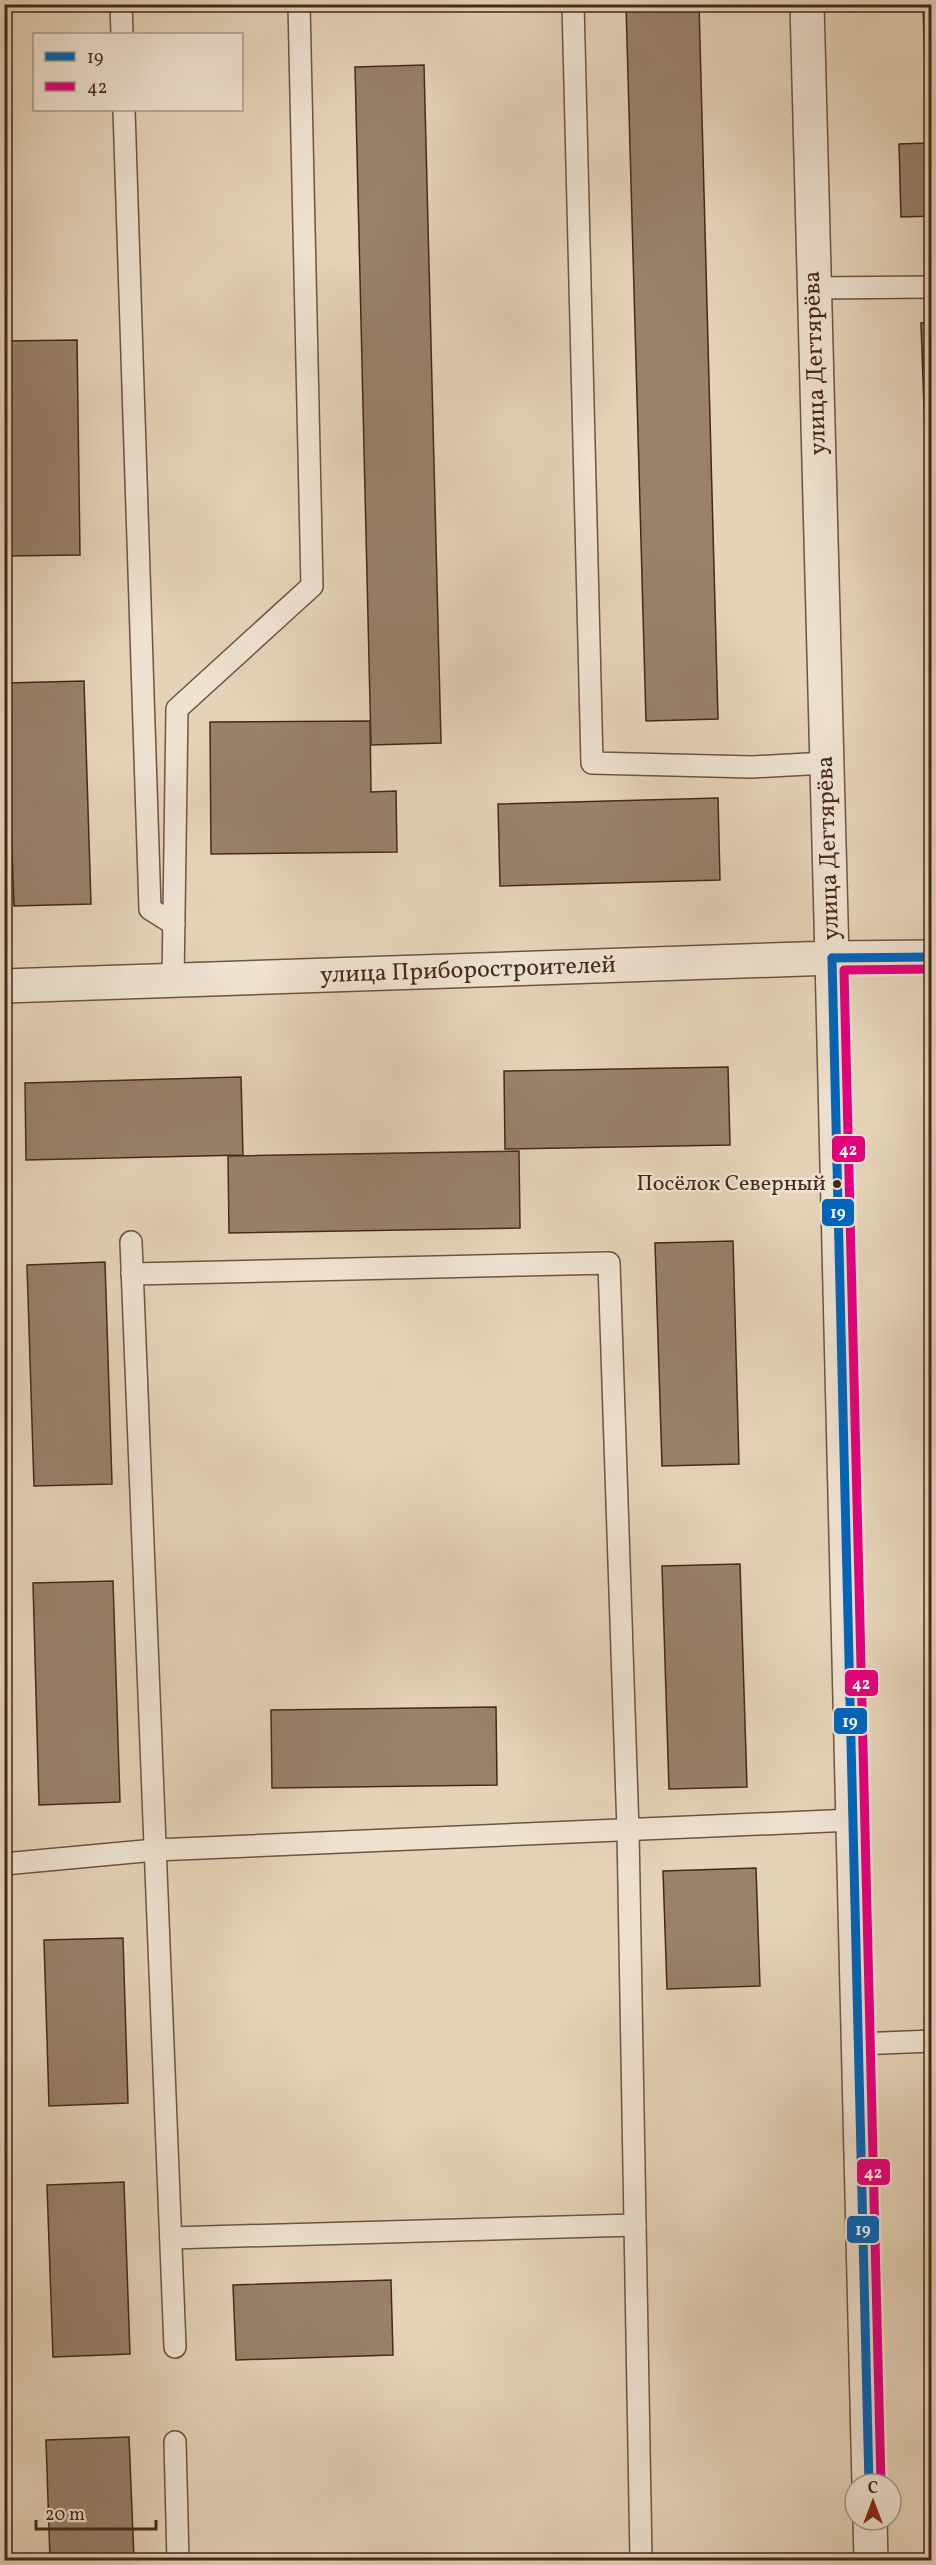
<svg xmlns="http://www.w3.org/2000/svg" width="936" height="2565" viewBox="0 0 936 2565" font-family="Vollkorn,serif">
<rect width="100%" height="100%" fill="#e5d3b8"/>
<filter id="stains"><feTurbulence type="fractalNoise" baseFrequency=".00333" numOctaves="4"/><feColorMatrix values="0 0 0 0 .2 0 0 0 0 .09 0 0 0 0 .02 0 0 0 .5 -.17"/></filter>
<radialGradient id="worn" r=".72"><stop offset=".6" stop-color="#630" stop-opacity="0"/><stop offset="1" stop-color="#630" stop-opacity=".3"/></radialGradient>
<g fill="#99816c" stroke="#46291a" stroke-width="1.5">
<polygon points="626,4 699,4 718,719 646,721"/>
<polygon points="923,4 932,4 932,143 927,143"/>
<polygon points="424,65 441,743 371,745 355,67"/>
<polygon points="927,143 932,143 932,216 901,217 899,144"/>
<polygon points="932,322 932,550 929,550 921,323"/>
<polygon points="77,340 80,555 4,556 4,341"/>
<polygon points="84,681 91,904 14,906 6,683"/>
<polygon points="370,721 371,792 396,791 397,852 211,854 210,722"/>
<polygon points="718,798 720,880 500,886 498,804"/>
<polygon points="728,1067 730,1145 505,1149 504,1071"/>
<polygon points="241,1077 243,1155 26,1160 25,1083"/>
<polygon points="519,1151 520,1228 229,1233 228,1156"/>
<polygon points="733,1241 739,1464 662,1466 655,1243"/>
<polygon points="105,1262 112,1484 34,1486 27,1265"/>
<polygon points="740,1564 747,1787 669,1789 662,1566"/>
<polygon points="113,1581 120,1802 39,1805 33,1583"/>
<polygon points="496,1707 497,1785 272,1788 271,1710"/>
<polygon points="756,1868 760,1986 667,1989 663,1871"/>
<polygon points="123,1938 128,2103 49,2106 44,1940"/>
<polygon points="124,2182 130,2354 53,2357 47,2185"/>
<polygon points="391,2280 393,2355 236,2360 233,2285"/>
<polygon points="129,2437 134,2560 50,2560 46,2440"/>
</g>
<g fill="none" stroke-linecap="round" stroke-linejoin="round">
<g stroke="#6e5442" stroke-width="24">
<g id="service">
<polyline points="121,4 122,34"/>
<polyline points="573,4 592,763 752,767 826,763"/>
<polyline points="124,110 150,909 174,924"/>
<polyline points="814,288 932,287"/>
<polyline points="173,981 177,709 312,586 299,4"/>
<polyline points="131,1242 175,2347"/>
<polyline points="132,1274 609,1263 628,1830 641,2560"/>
<polyline points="4,1864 155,1850 853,1820"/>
<polyline points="858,2044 932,2041"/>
<polyline points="171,2238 635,2225"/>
<polyline points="175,2442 178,2560"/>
</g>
</g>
<g stroke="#6e5442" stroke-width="36">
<polyline id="minor" points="4,986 832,958 807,4"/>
</g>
<g stroke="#6e5442" stroke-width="36">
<g id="tertiary">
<polyline points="869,2484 832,958 932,957"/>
<polyline points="870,2520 871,2560"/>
</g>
</g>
<use href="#service" stroke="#eee2d1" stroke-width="21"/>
<use href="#minor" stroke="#eee2d1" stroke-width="33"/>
<use href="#tertiary" stroke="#eee2d1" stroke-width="33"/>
<g stroke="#eee2d1" stroke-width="14">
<g id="bus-1">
<polyline points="832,958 869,2484"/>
<polyline points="832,958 932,957"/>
</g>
</g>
<g stroke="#eee2d1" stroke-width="14">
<polyline id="bus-2" points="881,2484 844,970 932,969"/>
</g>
<use href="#bus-1" stroke="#0065bd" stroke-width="9"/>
<use href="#bus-2" stroke="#e5007d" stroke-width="9"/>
</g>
<circle fill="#46291a" stroke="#eee2d1" stroke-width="2" cx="837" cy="1184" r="5"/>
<g text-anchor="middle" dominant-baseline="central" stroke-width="5" stroke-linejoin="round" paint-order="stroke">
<g font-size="22" fill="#46291a" stroke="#eee2d1" text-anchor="end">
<text x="826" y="1184">Посёлок Северный</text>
</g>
<g font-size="24" fill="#46291a" stroke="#eee2d1">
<text transform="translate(816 363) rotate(-92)">улица Дегтярёва</text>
<text transform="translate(829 848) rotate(-92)">улица Дегтярёва</text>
<text transform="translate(468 971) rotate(-2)">улица Приборостроителей</text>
</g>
</g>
<g stroke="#eee2d1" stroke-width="2">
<rect x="831" y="1135" width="35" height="28" rx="6" fill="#e5007d"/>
<rect x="821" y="1198" width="34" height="29" rx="6" fill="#0065bd"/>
<rect x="844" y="1669" width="35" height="28" rx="6" fill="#e5007d"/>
<rect x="833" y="1707" width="35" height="28" rx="6" fill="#0065bd"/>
<rect x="856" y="2158" width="35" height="28" rx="6" fill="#e5007d"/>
<rect x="846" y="2215" width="34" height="29" rx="6" fill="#0065bd"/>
</g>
<g font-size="16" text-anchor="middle" font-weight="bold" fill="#fff">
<text x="848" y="1155">42</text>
<text x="838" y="1218">19</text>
<text x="861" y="1689">42</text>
<text x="850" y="1727">19</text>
<text x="873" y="2178">42</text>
<text x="863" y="2235">19</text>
</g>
<rect width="936" height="2565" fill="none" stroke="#e5d3b8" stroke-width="24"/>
<rect x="6" y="6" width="924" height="2553" fill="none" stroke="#46291a" stroke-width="3"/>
<rect x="12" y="12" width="912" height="2541" fill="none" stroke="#46291a" stroke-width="1.5"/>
<rect x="33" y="33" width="210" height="78" fill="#eee2d1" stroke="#ab9888" stroke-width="1.5"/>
<rect x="45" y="52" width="30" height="9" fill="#0065bd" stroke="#ab9888" stroke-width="1.5"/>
<text x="87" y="63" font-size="18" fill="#46291a">19</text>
<rect x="45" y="82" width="30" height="9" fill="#e5007d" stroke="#ab9888" stroke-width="1.5"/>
<text x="87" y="93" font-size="18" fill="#46291a">42</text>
<g transform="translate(873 2502)"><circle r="28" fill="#eee2d1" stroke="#ab9888" stroke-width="1.5"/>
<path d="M0-4.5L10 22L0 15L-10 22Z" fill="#8f2418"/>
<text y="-9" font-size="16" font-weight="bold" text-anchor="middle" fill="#46291a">С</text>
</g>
<path d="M36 2520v9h120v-9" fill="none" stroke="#46291a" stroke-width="3"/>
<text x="45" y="2520" font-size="18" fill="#46291a" stroke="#eee2d1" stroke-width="4.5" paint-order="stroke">20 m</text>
<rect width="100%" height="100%" filter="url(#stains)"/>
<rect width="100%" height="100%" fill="url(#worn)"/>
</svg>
